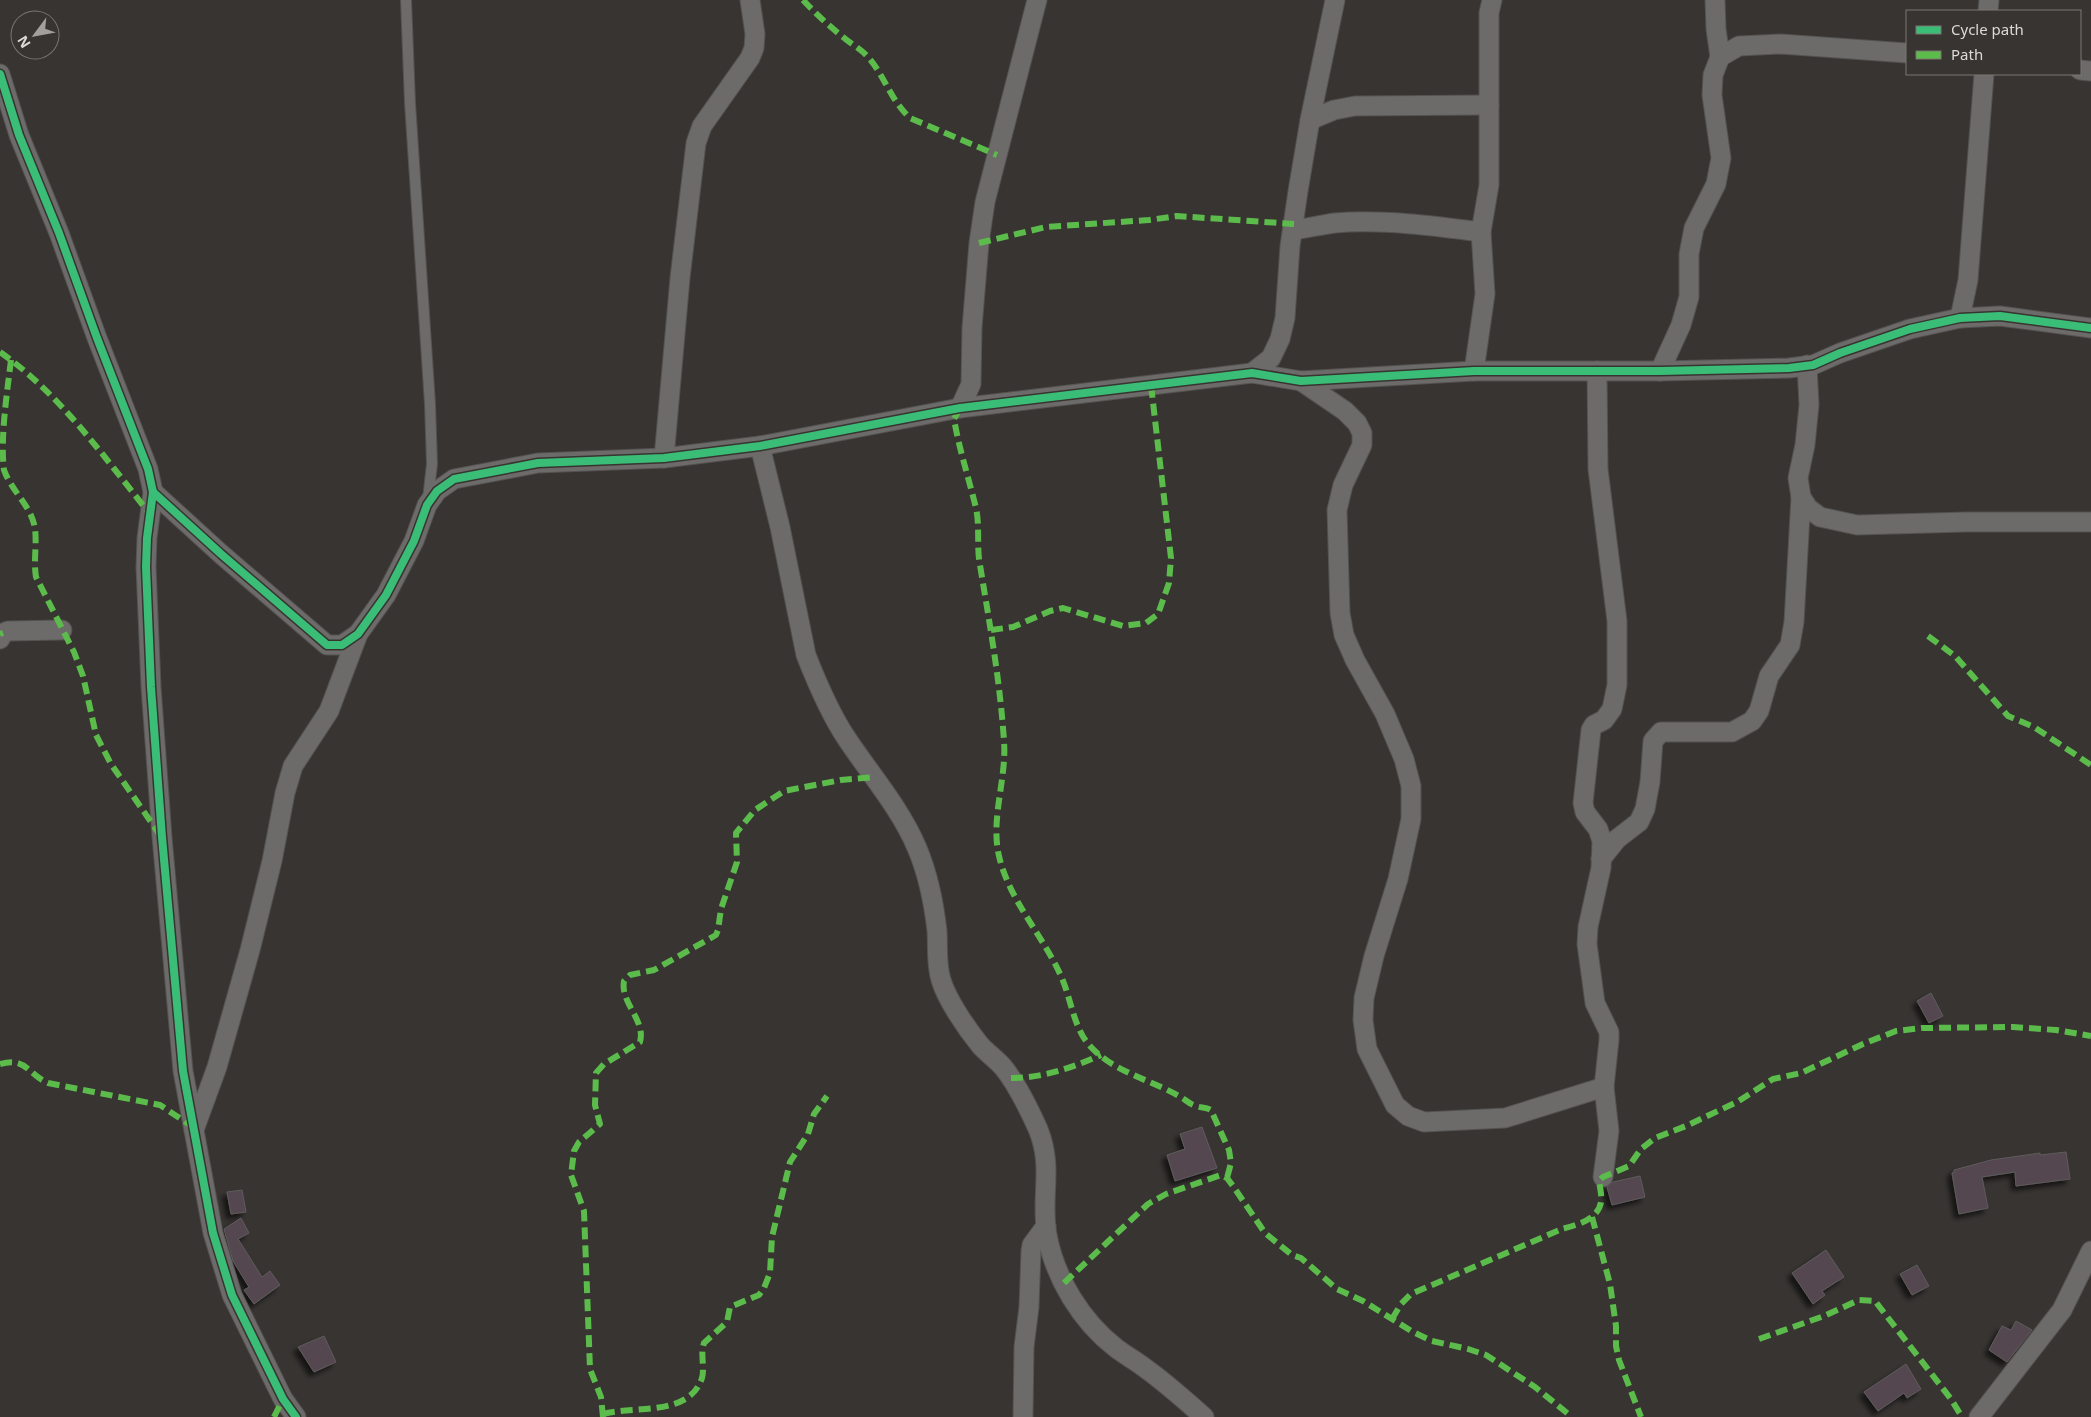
<svg xmlns="http://www.w3.org/2000/svg" width="2091" height="1417" viewBox="0 0 2091 1417" font-family="'Noto Sans',sans-serif">
<defs>
<filter id="shadow"><feDropShadow dx="-4.5" dy="4.5" stdDeviation="2.5" flood-color="#0009"/></filter>
</defs>
<rect width="100%" height="100%" fill="#373432"/>
<g fill="#554650" stroke="#5e5c5c" filter="url(#shadow)">
<polygon points="1931,993 1943,1016 1929,1023 1917,1001"/>
<polygon points="1202,1127 1217,1168 1175,1181 1167,1155 1185,1149 1180,1134"/>
<polygon points="2066,1152 2070,1179 2016,1186 2015,1172 1982,1177 1988,1208 1959,1214 1952,1173 1954,1172 1954,1170 1991,1160 2040,1153 2040,1155"/>
<polygon points="1640,1176 1645,1197 1612,1205 1607,1187 1613,1182"/>
<polygon points="242,1190 246,1212 231,1214 227,1192"/>
<polygon points="241,1218 249,1233 238,1239 262,1277 270,1271 280,1285 254,1304 244,1290 249,1287 233,1261 224,1229"/>
<polygon points="1826,1250 1844,1277 1822,1291 1825,1295 1813,1304 1792,1273"/>
<polygon points="1917,1265 1929,1286 1912,1295 1900,1274"/>
<polygon points="2016,1321 2032,1330 2007,1362 1989,1350 2002,1326 2011,1330"/>
<polygon points="324,1336 336,1362 314,1372 298,1347"/>
<polygon points="1906,1364 1921,1389 1907,1398 1904,1393 1878,1411 1864,1392"/>
</g>
<g fill="none" stroke-linecap="round" stroke-linejoin="round">
<g stroke="#545250" stroke-width="12">
<polyline id="lane" points="406,0 410,103 430,404 432,464 428,499"/>
</g>
<g stroke="#545250" stroke-width="21">
<g id="street">
<polyline points="1715,0 1716,29 1720,57"/>
<polyline points="1988,11 1989,0"/>
<polyline points="2080,70 2091,71"/>
<polyline points="0,74 19,135 59,233 97,338 148,469 153,492 147,538 146,567 151,687 162,837 183,1071 213,1233 232,1295 283,1399 296,1417"/>
<polyline points="1310,120 1334,110 1355,106 1489,105"/>
<path d="M1293,230C1307,228 1321,225 1335,223C1381,219 1435,226 1481,232"/>
<polyline points="1960,318 1968,280 1984,74"/>
<polyline points="1807,365 1809,405 1805,445 1798,478 1801,497 1808,508 1820,517 1857,525 1966,522 2091,522"/>
<polyline points="1474,371 1485,294 1481,232 1489,185 1489,13 1492,0"/>
<polyline points="1597,371 1598,469 1617,621 1617,685 1612,709 1604,720 1594,725 1591,730 1583,803 1585,812 1598,829 1602,841 1601,868 1588,927 1587,944 1595,1003 1609,1032 1609,1040 1604,1087 1609,1131 1603,1177"/>
<polyline points="1660,371 1681,325 1689,297 1689,254 1694,228 1716,184 1721,158 1712,95 1713,75 1720,57 1739,46 1781,44 1907,53"/>
<polyline points="1252,373 1271,358 1280,339 1285,318 1290,246 1298,191 1310,120 1335,0"/>
<polyline points="1301,381 1345,411 1357,423 1362,433 1362,445 1343,485 1337,510 1340,613 1344,635 1355,660 1385,714 1404,759 1411,786 1411,819 1398,879 1374,956 1364,998 1363,1020 1367,1049 1395,1105 1408,1116 1424,1122 1505,1118 1604,1087"/>
<polyline points="960,408 971,384 972,328 979,243 985,202 1037,0"/>
<path d="M760,446L780,527L806,655C817,683 830,714 847,739C871,775 900,808 917,848C928,874 934,904 937,931C938,948 936,964 941,980C947,1000 967,1029 980,1045C987,1053 996,1059 1003,1067C1017,1084 1029,1109 1038,1129C1054,1168 1040,1197 1047,1235C1055,1278 1081,1321 1116,1348C1125,1355 1136,1361 1145,1368C1166,1383 1185,1400 1204,1417"/>
<polyline points="664,458 680,278 696,143 702,126 750,58 754,48 755,34 750,0"/>
<polyline points="153,492 221,554 327,645 342,645 358,634 386,595 414,541 427,505 437,491 454,479 538,463 664,458 760,446 960,408 1252,373 1301,381 1474,371 1660,371 1789,368 1813,365 1840,353 1910,329 1960,318 2000,316 2091,328"/>
<polyline points="0,639 3,633 8,631 62,630"/>
<polyline points="1601,859 1617,839 1639,822 1645,809 1650,782 1653,741 1661,732 1732,732 1752,721 1759,711 1769,676 1790,645 1794,622 1801,497"/>
<polyline points="194,1130 217,1067 250,950 272,861 285,793 293,766 329,711 358,634"/>
<polyline points="1023,1417 1024,1347 1029,1307 1031,1251 1032,1245 1046,1226"/>
<polyline points="1979,1417 2062,1310 2091,1251"/>
</g>
</g>
<use href="#lane" stroke="#6d6b6a" stroke-width="10"/>
<use href="#street" stroke="#6d6b6a" stroke-width="19"/>
<g stroke="#5cbc4b" stroke-width="6" stroke-dasharray="12 6" stroke-linecap="butt">
<path d="M803,0C816,14 828,25 843,37C851,44 861,49 868,57C885,76 889,98 910,118L997,155"/>
<polyline points="979,243 1046,227 1149,220 1177,216 1294,224"/>
<path d="M0,352C60,394 104,457 150,514"/>
<path d="M11,360C7,393 0,439 4,470C11,490 29,504 34,524C38,539 33,560 36,577L74,652L83,676L96,735L111,764L160,835"/>
<path d="M960,408L954,419C959,448 968,476 975,504C980,522 977,541 979,559C989,620 1000,680 1004,741C1007,780 989,821 1000,860C1011,902 1043,936 1061,976C1071,998 1073,1026 1089,1045C1113,1072 1149,1079 1179,1096C1185,1099 1189,1104 1196,1106C1201,1108 1206,1107 1211,1110L1229,1150L1231,1163L1227,1178"/>
<polyline points="991,630 1013,627 1050,611 1063,608 1123,626 1146,623 1158,614 1169,583 1171,558 1151,385"/>
<polyline points="0,634 3,633"/>
<polyline points="1928,636 1955,656 2008,716 2034,727 2091,765"/>
<path d="M0,1064C27,1057 27,1074 48,1083L160,1105L193,1127"/>
<path d="M1011,1078C1042,1078 1072,1068 1101,1055"/>
<polyline points="1592,1217 1610,1284 1616,1326 1616,1346 1619,1360 1641,1417"/>
<polyline points="1064,1283 1148,1204 1166,1194 1221,1175 1227,1178 1233,1186 1265,1233 1292,1255 1301,1258 1337,1289 1363,1301 1413,1332 1432,1341 1468,1349 1486,1355 1535,1387 1572,1417"/>
<path d="M1392,1319L1401,1304L1411,1294L1562,1229C1576,1225 1598,1220 1601,1202C1602,1196 1600,1188 1599,1181L1603,1177L1629,1166L1641,1149L1655,1138L1686,1126L1737,1102L1773,1079L1801,1073L1863,1044L1896,1031L1922,1028L2013,1027L2056,1030L2091,1036"/>
<polyline points="1759,1339 1824,1316 1859,1300 1875,1301 1951,1399 1962,1417"/>
<path d="M603,1414C636,1405 689,1417 702,1378C705,1367 700,1354 704,1343L727,1322L730,1307L759,1295L764,1288L770,1273L772,1237L790,1162L808,1134L814,1114L827,1096"/>
<polyline points="274,1417 283,1399"/>
<path d="M603,1417L601,1397L590,1369L584,1211L571,1175L574,1151L579,1142L600,1124L595,1105L596,1073L604,1064L640,1042C646,1020 620,1003 624,981L630,975L654,970L716,935L718,930L721,909L737,862L736,833L755,810L784,791L841,780L875,777"/>
</g>
<g stroke="#383431" stroke-width="11">
<g id="cycleway">
<polyline points="0,74 19,135 59,233 97,338 148,469 153,492 147,538 146,567 151,687 162,837 183,1071 213,1233 232,1295 283,1399 296,1417"/>
<polyline points="153,492 221,554 327,645 342,645 358,634 386,595 414,541 427,505 437,491 454,479 538,463 664,458 760,446 960,408 1252,373 1301,381 1474,371 1660,371 1789,368 1813,365 1840,353 1910,329 1960,318 2000,316 2091,328"/>
</g>
</g>
<use href="#cycleway" stroke="#3abd76" stroke-width="8"/>
</g>
<rect x="1906" y="10" width="175" height="65" fill="#383431" stroke="#7a7673"/>
<rect x="1916" y="26" width="25" height="8" fill="#3abd76" stroke="#7a7673"/>
<text x="1951" y="35" font-size="15" fill="#dcd9d7">Cycle path</text>
<rect x="1916" y="51" width="25" height="8" fill="#5cbc4b" stroke="#7a7673"/>
<text x="1951" y="60" font-size="15" fill="#dcd9d7">Path</text>
<g transform="translate(35 35) rotate(238)"><circle r="24" fill="#383431" stroke="#7a7673"/>
<path d="M0-4L9 19L0 12L-9 19Z" fill="#a29f9d"/>
<text y="-8" font-size="14" font-weight="bold" text-anchor="middle" fill="#dcd9d7">N</text>
</g>
</svg>
